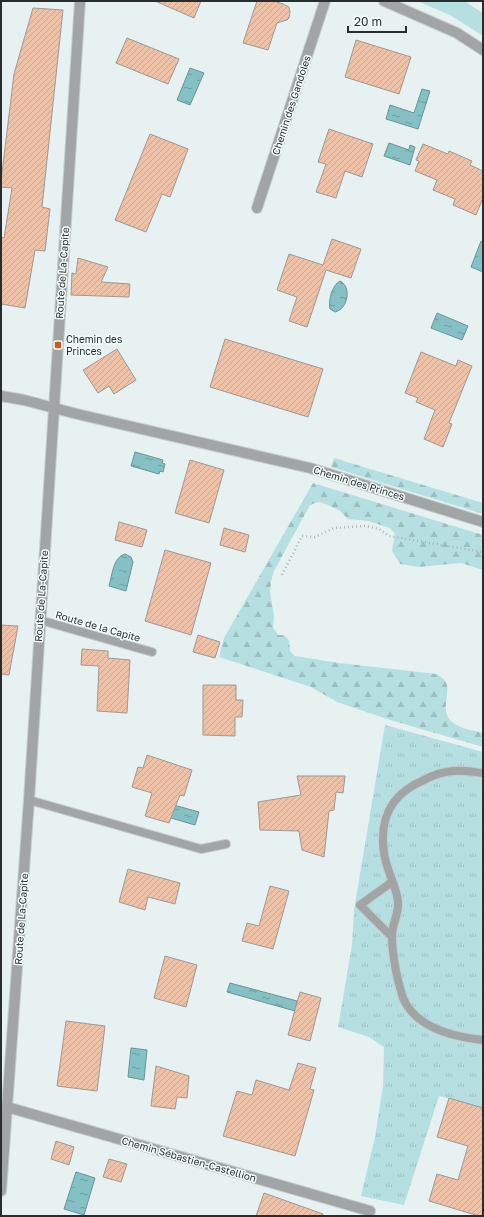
<svg xmlns="http://www.w3.org/2000/svg" width="484" height="1217" viewBox="0 0 484 1217" font-family="'Golos Text',sans-serif">
<defs>
<pattern id="forest-firs" width="22" height="20" patternUnits="userSpaceOnUse"><rect width="22" height="20" fill="#b6dfe2"/><path d="M5 1l3.5 6h-7zM16 11l3.5 6h-7z" fill="#9cc0c2"/></pattern>
<pattern id="park-tufts" width="24" height="20" patternUnits="userSpaceOnUse"><rect width="24" height="20" fill="#b6dfe2"/><path d="M3 7l-1-3M5 7V3M7 7l1-3M15 17l-1-3M17 17v-4M19 17l1-3" fill="none" stroke="#9cc0c2"/></pattern>
<pattern id="water-ripples" width="26" height="14" patternUnits="userSpaceOnUse"><rect width="26" height="14" fill="#85c0c4"/><path d="M2 4q2-2 4 0t4 0M15 11q2-2 4 0t4 0" fill="none" stroke="#6d9ca0"/></pattern>
<pattern id="building-hatch" width="6" height="6" patternUnits="userSpaceOnUse"><rect width="6" height="6" fill="#eec1a9"/><path d="M-1 1l2-2M0 6l6-6M5 7l2-2" fill="none" stroke="#cca692"/></pattern>
</defs>
<rect width="100%" height="100%" fill="#e7f1f1"/>
<polygon fill="#b6dfe2" points="417,1 464,1 483,13 483,36 450,15"/>
<g fill="url(#forest-firs)">
<polygon points="334,458 483,503 483,514 331,467"/>
<path d="M313,483L483,535V570L461,563L419,567L400,564L392,551L395,534L390,528L368,521L348,519L340,511L326,504L318,502L310,505L274,571L271,581L270,592L274,616L273,627L278,635H284L289,640L290,651L295,656L339,663L437,674C441,677 446,680 447,685C449,697 441,711 451,721C459,729 473,730 483,733V747L387,719L337,702L311,687L219,657L224,638Z"/>
</g>
<polygon fill="url(#park-tufts)" points="385,725 483,752 483,1108 439,1096 404,1205 361,1196 375,1137 383,1086 384,1047 369,1037 338,1027 352,945 354,910"/>
<g fill="url(#water-ripples)" stroke="#699497">
<polygon points="190,68 204,73 190,105 177,100"/>
<polygon points="422,89 430,91 418,129 386,119 390,105 414,113"/>
<polygon points="389,143 409,150 410,145 415,147 410,165 384,156"/>
<polygon points="481,241 483,242 483,272 471,267"/>
<path d="M340,281C352,287 348,309 335,312L330,309C328,301 332,285 340,281Z"/>
<polygon points="437,313 468,326 462,340 431,328"/>
<polygon points="135,452 163,460 162,463 165,464 163,472 160,471 159,474 131,466"/>
<path d="M125,554L131,557L133,562L126,591L109,586C112,576 113,557 125,554Z"/>
<polygon points="170,804 199,812 195,825 171,818"/>
<polygon points="230,983 297,1001 295,1011 227,992"/>
<polygon points="131,1048 147,1050 144,1080 128,1077"/>
<polygon points="76,1172 95,1178 84,1215 64,1209"/>
</g>
<g fill="url(#building-hatch)" stroke="#a09894">
<polygon points="155,1 201,1 194,18"/>
<polygon points="257,1 274,1 283,4 289,7 290,12 289,18 287,20 277,23 268,50 243,43"/>
<polygon points="33,8 63,10 42,207 50,209 45,251 35,250 25,308 1,304 1,237 4,238 12,188 1,187 1,181 14,74"/>
<polygon points="127,38 179,59 168,84 116,63"/>
<polygon points="356,40 411,57 399,94 345,77"/>
<polygon points="329,129 373,144 362,177 345,171 336,198 316,192 326,164 318,162"/>
<polygon points="150,134 188,149 170,197 162,194 146,232 115,220"/>
<polygon points="423,144 448,154 449,151 472,161 470,165 483,171 483,198 476,215 453,205 455,199 433,190 437,180 415,171 419,161 416,160"/>
<polygon points="332,239 361,249 351,278 326,270 307,327 289,321 297,297 277,290 289,254 323,265"/>
<polygon points="78,258 108,267 101,282 130,284 129,297 71,295 72,273 76,274"/>
<polygon points="225,339 323,369 308,417 210,387"/>
<polygon points="117,349 136,380 114,394 109,386 98,393 83,370"/>
<polygon points="421,352 456,366 458,360 472,366 449,423 452,424 443,447 424,439 435,410 416,402 418,398 405,393"/>
<polygon points="190,460 224,470 209,523 175,513"/>
<polygon points="119,522 147,530 142,547 115,540"/>
<polygon points="224,528 249,535 245,552 220,545"/>
<polygon points="165,550 211,563 191,635 145,621"/>
<polygon points="1,625 18,626 9,675 1,674"/>
<polygon points="198,635 220,642 215,658 193,652"/>
<polygon points="82,649 108,651 108,658 130,660 127,713 97,711 99,666 81,665"/>
<polygon points="203,685 236,685 236,700 243,700 242,717 235,717 235,736 203,735"/>
<polygon points="147,755 192,770 184,796 180,795 169,823 145,816 152,793 132,787 138,767 143,768"/>
<polygon points="297,776 345,776 343,793 336,792 334,810 329,811 324,857 302,850 299,831 260,830 258,802 301,795"/>
<polygon points="128,869 180,883 175,904 148,897 145,910 119,902"/>
<polygon points="270,886 289,891 273,949 242,941 247,923 259,926"/>
<polygon points="165,956 197,965 186,1007 154,998"/>
<polygon points="300,992 321,998 310,1041 288,1035"/>
<polygon points="66,1021 105,1026 97,1091 57,1086"/>
<polygon points="298,1063 316,1068 310,1089 314,1090 295,1156 223,1136 237,1091 252,1095 256,1080 289,1090"/>
<polygon points="156,1066 189,1076 187,1098 177,1097 175,1109 151,1106"/>
<polygon points="449,1098 483,1108 483,1216 479,1216 429,1201 437,1174 458,1180 468,1146 437,1137"/>
<polygon points="56,1141 74,1147 69,1165 51,1159"/>
<polygon points="109,1159 127,1164 121,1182 103,1177"/>
<polygon points="264,1193 323,1214 322,1216 256,1216"/>
</g>
<g fill="none" stroke-linecap="round" stroke-linejoin="round">
<g stroke="#c5cece" stroke-width="10">
<g id="service">
<polyline points="40,620 152,652"/>
<path d="M483,773C473,772 463,770 453,771C442,772 433,775 424,780C391,794 379,818 384,853C386,870 397,887 398,902C399,915 391,925 392,938C392,949 394,960 396,971C398,980 400,989 403,998C416,1028 454,1037 483,1040"/>
<polyline points="29,800 201,849 226,844"/>
<polyline points="392,937 360,905 392,882"/>
</g>
</g>
<g stroke="#c5cece" stroke-width="12">
<g id="minor">
<polyline points="257,208 325,1"/>
<polyline points="1,396 24,400 77,414 310,468 483,522"/>
<polyline points="7,1107 370,1211"/>
</g>
</g>
<g stroke="#c5cece" stroke-width="12">
<g id="tertiary">
<polyline points="384,1 457,33 483,50"/>
<polyline points="1,1191 29,800 80,1"/>
</g>
</g>
<polyline stroke="#acb4b4" stroke-width="2.5" stroke-dasharray="1 3" stroke-linecap="butt" points="282,575 302,536 315,537 334,528 366,526 379,529 389,536 483,552"/>
<use href="#service" stroke="#a1a5a6" stroke-width="8"/>
<use href="#minor" stroke="#a1a5a6" stroke-width="10"/>
<use href="#tertiary" stroke="#a1a5a6" stroke-width="10"/>
</g>
<rect fill="#c1611f" stroke="#f4feff" stroke-width="1.5" x="54" y="341" width="8" height="8" rx="2"/>
<g text-anchor="middle" dominant-baseline="central" stroke-width="3" stroke-linejoin="round" paint-order="stroke">
<g font-size="10" fill="#292d2d" stroke="#f4feff">
<text transform="translate(291 105) rotate(-72)">Chemin des Gandoles</text>
<text transform="translate(62 273) rotate(-86)">Route de La-Capite</text>
<text transform="translate(359 483) rotate(17)">Chemin des Princes</text>
<text transform="translate(41 596) rotate(-86)">Route de La-Capite</text>
<text transform="translate(98 626) rotate(16)">Route de la Capite</text>
<text transform="translate(21 919) rotate(-86)">Route de La-Capite</text>
<text transform="translate(189 1159) rotate(16)">Chemin Sébastien-Castellion</text>
</g>
<g font-size="10" fill="#292d2d" stroke="#f4feff" text-anchor="start">
<text x="66" y="339">Chemin des<tspan x="66" dy="12">Princes</tspan></text>
</g>
</g>
<rect width="484" height="1217" fill="none" stroke="#292d2d" stroke-width="4"/>
<path d="M348 26v6h58v-6" fill="none" stroke="#292d2d" stroke-width="2"/>
<text x="354" y="26" font-size="12" fill="#292d2d" stroke="#f4feff" stroke-width="3" paint-order="stroke">20 m</text>
</svg>
